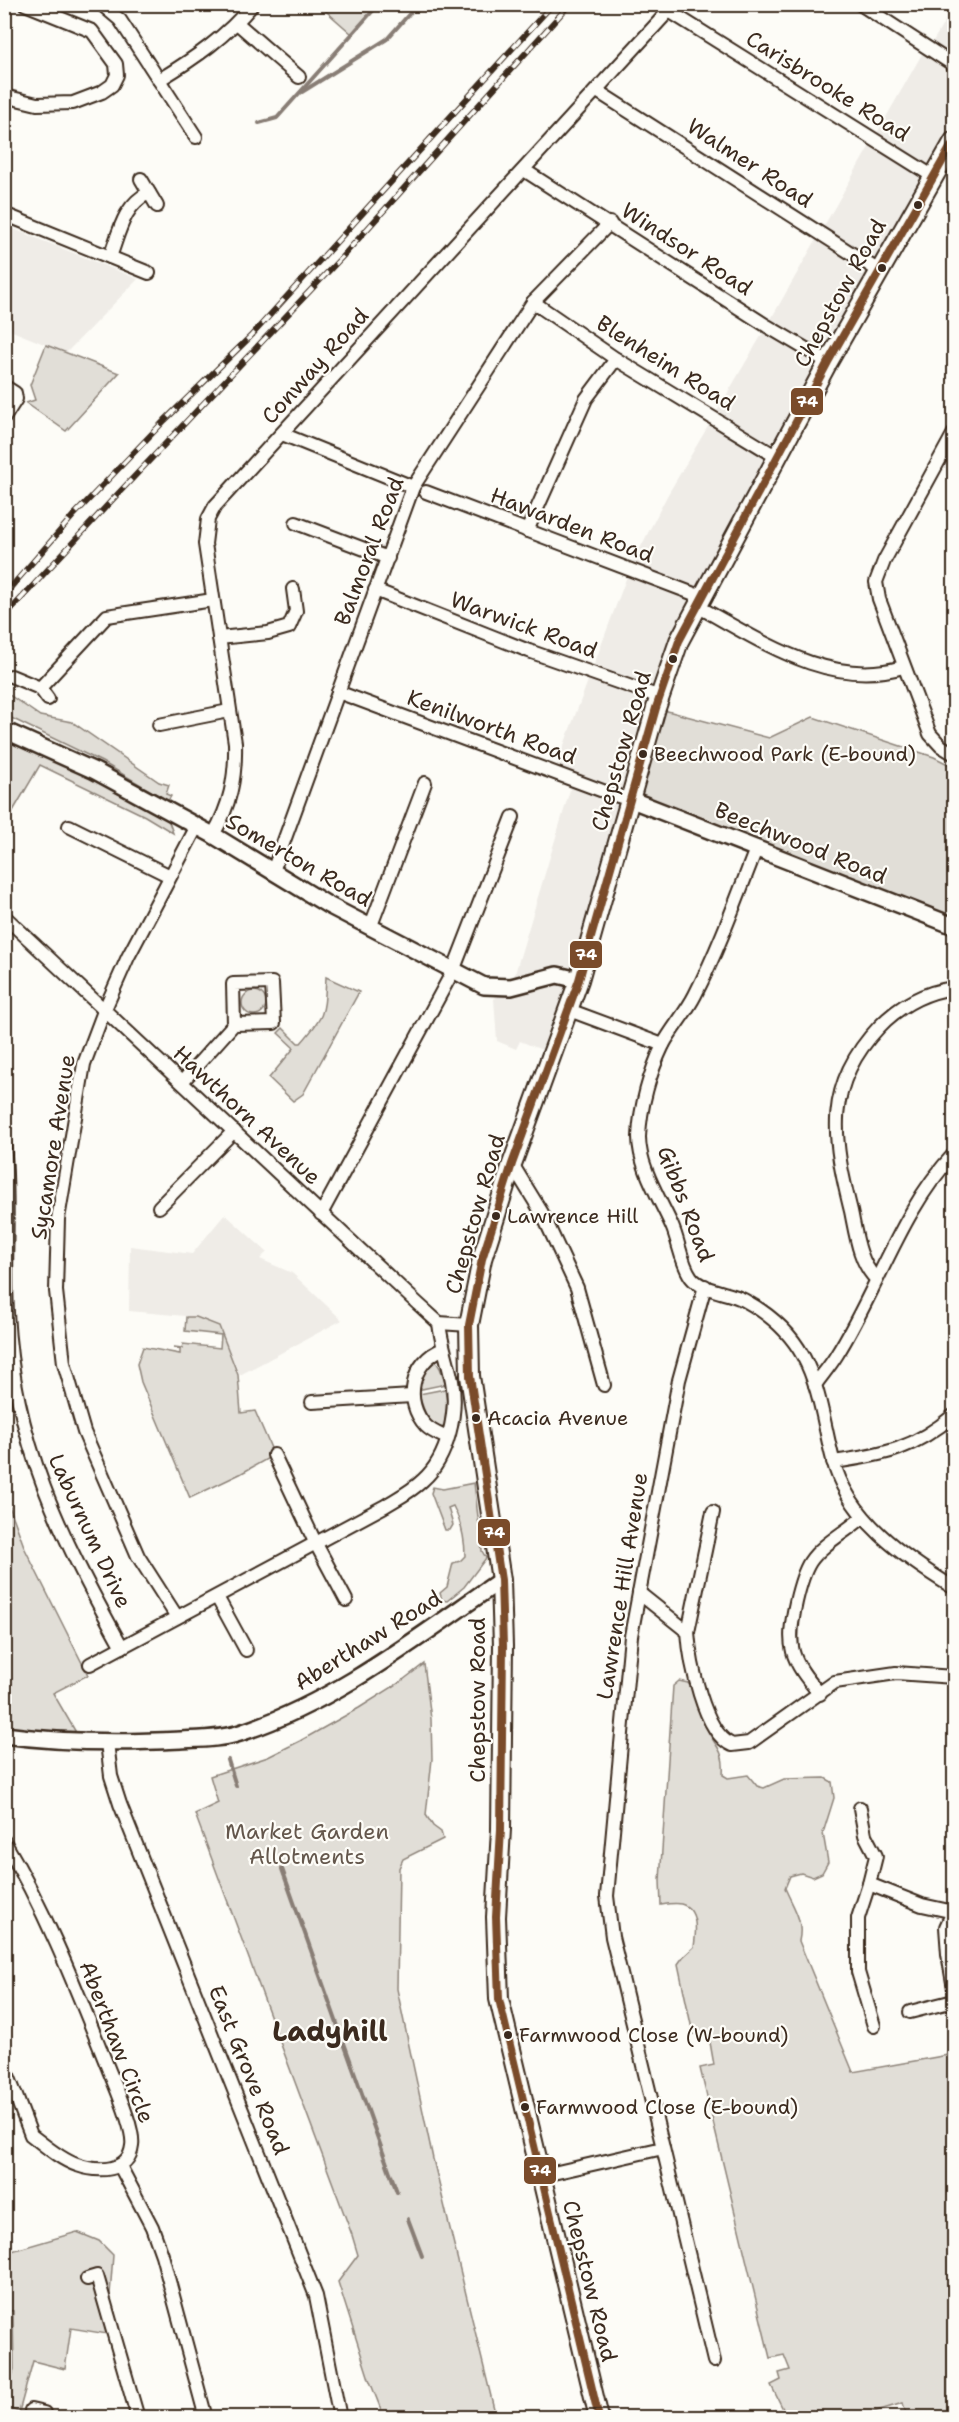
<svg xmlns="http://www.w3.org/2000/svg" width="959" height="2422" viewBox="0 0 959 2422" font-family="'Shantell Sans',sans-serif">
<rect width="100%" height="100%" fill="#fdfcf7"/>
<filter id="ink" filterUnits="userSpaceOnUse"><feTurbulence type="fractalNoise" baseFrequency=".0167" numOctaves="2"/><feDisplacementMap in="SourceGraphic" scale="12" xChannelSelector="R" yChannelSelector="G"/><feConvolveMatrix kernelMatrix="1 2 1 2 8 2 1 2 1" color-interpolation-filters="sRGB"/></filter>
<g filter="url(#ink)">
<g fill="#efece7">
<polygon points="954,6 954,141 697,606 552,1054 520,1041 516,1049 497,1041 494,999 511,987 573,780 554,772 630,568 667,496 767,326 926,47 929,48"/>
<polygon points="4,225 138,279 66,353 5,328"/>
<polygon points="225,1214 267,1252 260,1259 292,1273 342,1320 240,1375 218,1326 196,1317 129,1311 130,1246 192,1254"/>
</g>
<g fill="#e1ded7" stroke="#8e847a" stroke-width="1.5">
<polygon points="319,5 379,5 352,34"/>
<polygon points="46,345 119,373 66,431 26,403 35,400 30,385"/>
<polygon points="5,692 40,716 72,722 159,782 169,785 166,794 171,796 168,801 102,762 5,715"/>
<polygon points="656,708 769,738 813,717 934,757 954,767 954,926 632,800"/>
<polygon points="4,734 74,768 168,819 173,833 145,816 40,765 10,816 5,812"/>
<path d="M326,977L359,992L303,1094L293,1101L269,1078L294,1048L278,1033L283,1028L298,1043H301C326,1014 324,1014 326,977Z"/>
<circle cx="254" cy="1003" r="12"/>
<polygon points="186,1317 196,1317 219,1326 238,1375 241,1413 255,1411 274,1455 240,1474 190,1498 141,1382 137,1364 143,1347 180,1354 180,1349 174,1347 182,1348 183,1344 220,1348 221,1335 185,1331"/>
<polygon points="434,1358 440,1368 446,1384 417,1390 419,1378"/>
<path d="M445,1389L447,1402L444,1428C427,1425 423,1409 419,1394Z"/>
<path d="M474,1483L482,1551L486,1558L464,1587L447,1601L442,1600L440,1593L447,1587L453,1563L460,1561L465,1556C465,1538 461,1522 453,1506L448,1508L453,1525L450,1530H445L431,1493L433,1487L443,1489Z"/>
<polygon points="4,1492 25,1549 88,1675 53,1693 81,1741 5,1735"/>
<polygon points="424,1664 431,1719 432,1759 426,1815 433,1826 441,1832 443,1839 403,1859 399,1868 397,1989 433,2159 496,2417 384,2417 369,2379 338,2282 358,2255 352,2235 195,1814 218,1803 210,1776 268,1757 300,1741 359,1708 399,1683"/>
<path d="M679,1681L688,1683C699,1696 700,1712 706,1727C715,1748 725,1748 723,1775L728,1778L748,1775L757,1786L764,1788L784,1779L825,1778L832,1782L834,1798L823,1833L828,1862L822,1873L813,1877L801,1873L790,1876L785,1888C793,1907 804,1920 799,1941L853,2072L954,2054V2417H907L903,2403L857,2417H787L771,2385L781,2380L779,2373L790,2370L784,2355L770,2358L700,2068L714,2065L708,2031L693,2034L678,1964L683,1957L694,1947C696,1933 699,1909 681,1904C675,1903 667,1904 661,1905L660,1880L673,1686Z"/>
<polygon points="77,2232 99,2241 113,2255 107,2334 71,2328 65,2369 33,2361 19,2412 5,2407 14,2369 13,2311 5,2310 5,2253"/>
</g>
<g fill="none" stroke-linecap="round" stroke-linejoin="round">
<g stroke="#887d74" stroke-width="4">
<polyline points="302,92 387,39 418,4"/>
<polyline points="259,123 277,118 379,4"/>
<polyline points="228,1760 236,1786"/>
<polyline points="282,1869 397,2192"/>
<polyline points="408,2219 422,2256"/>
</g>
<g stroke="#3b2a1e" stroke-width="16">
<g id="minor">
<polyline points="101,4 120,20 196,137"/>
<polyline points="860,4 954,65"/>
<polyline points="669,11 934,177"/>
<polyline points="237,23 299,77"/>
<path d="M159,80C195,58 226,37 253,4"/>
<polyline points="597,91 879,271"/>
<polyline points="4,96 37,104 73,103 102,92 112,85 117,75 116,64 92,31 25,4"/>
<polyline points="524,170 767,326 828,362"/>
<polyline points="141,179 157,206"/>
<polyline points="4,214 149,273"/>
<path d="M110,257C119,233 124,204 149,193"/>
<polyline points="533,302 616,359 777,457"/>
<polyline points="4,386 15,393 16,399 4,418"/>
<polyline points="954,433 884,561 876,582 879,599 930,734 941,746 954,754"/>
<polyline points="282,434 413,487"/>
<polyline points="426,492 702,597"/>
<polyline points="296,523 388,558"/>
<polyline points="527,531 586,399 616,359"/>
<polyline points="375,590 529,651 660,697"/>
<path d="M697,606C760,640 829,689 903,667"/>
<polyline points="219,638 268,633 289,627 296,611 293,589"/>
<polyline points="11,676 40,688 107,616 213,600"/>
<polyline points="40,688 48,699"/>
<polyline points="338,692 611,794 632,800"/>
<polyline points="159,725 229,711"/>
<polyline points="69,826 170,876"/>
<path d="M213,835C230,806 236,778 235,743L205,544L208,519L215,506L675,4"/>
<path d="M756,849C737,898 719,948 695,995C686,1013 672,1028 663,1045C650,1072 640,1107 639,1137C639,1167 660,1199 672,1226C679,1242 681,1263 691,1277C701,1291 729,1292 744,1300C768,1313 790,1332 803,1356C820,1387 824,1426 833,1460C848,1519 905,1558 954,1588"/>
<polyline points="273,871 413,487 533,302 610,223"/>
<polyline points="4,916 417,1303 439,1323 469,1325"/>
<polyline points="370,928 425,783"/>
<polyline points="569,1010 663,1045"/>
<polyline points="182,1082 234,1024 233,984 272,983 274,1023 234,1024"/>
<path d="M4,1144C10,1201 4,1257 7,1313C14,1443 60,1535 122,1647"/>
<polyline points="512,1164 542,1213 577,1288 604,1385"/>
<polyline points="159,1207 234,1131"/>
<polyline points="321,1214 453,971 513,817"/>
<path d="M876,1279C859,1262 856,1235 851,1211C833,1139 823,1086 879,1027C900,1005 924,992 954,988"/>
<path d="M443,1349C411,1361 403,1402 426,1426C432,1432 439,1434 447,1438"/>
<path d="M815,1385C822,1375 830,1366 836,1356C878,1290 900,1211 954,1154"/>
<polyline points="312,1402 412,1396"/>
<polyline points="274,1455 315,1542 346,1600"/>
<path d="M833,1462C885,1455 914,1449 954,1415"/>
<path d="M639,1593L688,1632C690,1660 703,1732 732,1745L749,1743L835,1682L896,1673L954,1677"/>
<polyline points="217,1597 246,1650"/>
<polyline points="177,1617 138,1556 84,1432 64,1363 56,1291 58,1219 84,1064 104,1011 128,957 197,826"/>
<polyline points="688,1632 713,1512"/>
<path d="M90,1664L385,1506C398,1498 412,1491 423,1480C448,1458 458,1412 452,1381C448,1361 441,1343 439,1323"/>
<path d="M820,1694C790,1659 786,1647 796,1602C799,1589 803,1573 810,1562C822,1544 846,1532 863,1517"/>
<polyline points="107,1742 111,1776 120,1804 316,2296 340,2418"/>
<polyline points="860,1808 865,1835 876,1856 869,1884 858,1918 858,1972 874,2026"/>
<path d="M4,1841C47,1913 77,1991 108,2068C115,2086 135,2129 132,2146C129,2173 97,2172 77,2165C61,2160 44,2145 31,2135L4,2065"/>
<polyline points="869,1884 922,1905 954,1912"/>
<polyline points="953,1912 946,1927 948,1954 954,1989"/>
<polyline points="910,2012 954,2001"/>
<polyline points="663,2148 714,2361"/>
<polyline points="120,2166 152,2227 162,2255 206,2418"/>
<polyline points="540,2176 663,2148 612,1937 607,1896 631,1636 679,1380 705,1286"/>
<polyline points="87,2279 97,2276 138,2418"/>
<polyline points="31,2410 44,2413 44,2418"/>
</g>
</g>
<g stroke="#3b2a1e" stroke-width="20">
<g id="tertiary">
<polyline points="4,730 95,771 213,835 328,905 484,986 511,987 557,975 579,980"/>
<polyline points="632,800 954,926"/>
<path d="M4,1735C63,1743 123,1743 181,1740C200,1739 222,1739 240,1733C336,1702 418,1637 501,1580"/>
</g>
</g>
<g stroke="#3b2a1e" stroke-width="22">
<polyline id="secondary" points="599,2418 499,1999 496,1917 501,1829 503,1646 501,1580 470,1376 469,1325 482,1259 512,1164 579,980 656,708 679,641 828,362 954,141"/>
</g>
<use href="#minor" stroke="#fdfcf7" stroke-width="12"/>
<use href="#tertiary" stroke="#fdfcf7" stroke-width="15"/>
<use href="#secondary" stroke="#fdfcf7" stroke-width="18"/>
<g stroke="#3b2a1e" stroke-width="6">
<g id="rail">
<polyline points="4,595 73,516 165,420 250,337 553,4"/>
<polyline points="4,617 114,498 342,257 570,4"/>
</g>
</g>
<use href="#rail" stroke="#fdfcf7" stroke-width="4" stroke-dasharray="11" stroke-linecap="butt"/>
<g stroke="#fdfcf7" stroke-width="12">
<polyline id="bus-1" points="599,2418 499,1999 496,1917 501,1829 503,1646 501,1580 470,1376 469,1325 482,1259 512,1164 579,980 656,708 679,641 828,362 954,141"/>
</g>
<use href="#bus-1" stroke="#7a4b2a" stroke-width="8"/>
</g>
</g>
<g fill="#3b2a1e" stroke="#fdfcf7" stroke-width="2">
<circle cx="918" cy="205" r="5"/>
<circle cx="882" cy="268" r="5"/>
<circle cx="673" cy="659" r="5"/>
<circle cx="643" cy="754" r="5"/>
<circle cx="496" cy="1216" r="5"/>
<circle cx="476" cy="1418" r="5"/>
<circle cx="508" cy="2035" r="5"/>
<circle cx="525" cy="2107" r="5"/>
</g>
<g text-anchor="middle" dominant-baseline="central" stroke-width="4.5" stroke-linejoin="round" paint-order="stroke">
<g font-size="20" fill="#3b2a1e" stroke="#fdfcf7" text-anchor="start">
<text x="654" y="754">Beechwood Park (E-bound)</text>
<text x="507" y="1216">Lawrence Hill</text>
<text x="487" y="1418">Acacia Avenue</text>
<text x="519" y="2035">Farmwood Close (W-bound)</text>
<text x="536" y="2107">Farmwood Close (E-bound)</text>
</g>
<g font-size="22" fill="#3b2a1e" stroke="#fdfcf7">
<text transform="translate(828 86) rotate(32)">Carisbrooke Road</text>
<text transform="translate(750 163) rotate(33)">Walmer Road</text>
<text transform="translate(687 249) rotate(33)">Windsor Road</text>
<text transform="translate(840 293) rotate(-61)">Chepstow Road</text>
<text transform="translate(666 363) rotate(32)">Blenheim Road</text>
<text transform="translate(315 366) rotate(-48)">Conway Road</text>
<text transform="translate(572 525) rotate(21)">Hawarden Road</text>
<text transform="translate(369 551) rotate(-69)">Balmoral Road</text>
<text transform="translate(524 625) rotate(20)">Warwick Road</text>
<text transform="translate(492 727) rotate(20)">Kenilworth Road</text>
<text transform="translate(621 751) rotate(-74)">Chepstow Road</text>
<text transform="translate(801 843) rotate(22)">Beechwood Road</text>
<text transform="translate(299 860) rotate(30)">Somerton Road</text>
<text transform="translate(247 1115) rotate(43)">Hawthorn Avenue</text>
<text transform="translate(53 1147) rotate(-81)">Sycamore Avenue</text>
<text transform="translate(686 1204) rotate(69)">Gibbs Road</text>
<text transform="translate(475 1214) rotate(-74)">Chepstow Road</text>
<text transform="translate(90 1531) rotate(65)">Laburnum Drive</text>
<text transform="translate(622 1586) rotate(-81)">Lawrence Hill Avenue</text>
<text transform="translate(368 1640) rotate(-32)">Aberthaw Road</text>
<text transform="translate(477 1700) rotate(-90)">Chepstow Road</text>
<text transform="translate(117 2042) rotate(69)">Aberthaw Circle</text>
<text transform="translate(249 2070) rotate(68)">East Grove Road</text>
<text transform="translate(590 2281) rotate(76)">Chepstow Road</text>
</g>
<g font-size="22" fill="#64574c" stroke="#fdfcf7">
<text x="307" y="1831">Market Garden<tspan x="307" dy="25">Allotments</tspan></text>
</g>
<g font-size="28" font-weight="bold" fill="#3b2a1e" stroke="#fdfcf7">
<text x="330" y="2031">Ladyhill</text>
</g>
</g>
<g stroke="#fdfcf7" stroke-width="2">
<rect x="790" y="387" width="34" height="29" rx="6" fill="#7a4b2a"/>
<rect x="569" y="940" width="34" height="29" rx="6" fill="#7a4b2a"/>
<rect x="477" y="1518" width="34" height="29" rx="6" fill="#7a4b2a"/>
<rect x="523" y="2156" width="34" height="29" rx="6" fill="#7a4b2a"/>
</g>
<g font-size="16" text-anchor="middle" font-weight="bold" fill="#fff">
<text x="807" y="407">74</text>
<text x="586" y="960">74</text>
<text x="494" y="1538">74</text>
<text x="540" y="2176">74</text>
</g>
<rect width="959" height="2422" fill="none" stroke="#fdfcf7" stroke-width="24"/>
<rect x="12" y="12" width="935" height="2398" fill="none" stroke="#3b2a1e" stroke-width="2" filter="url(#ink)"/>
</svg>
